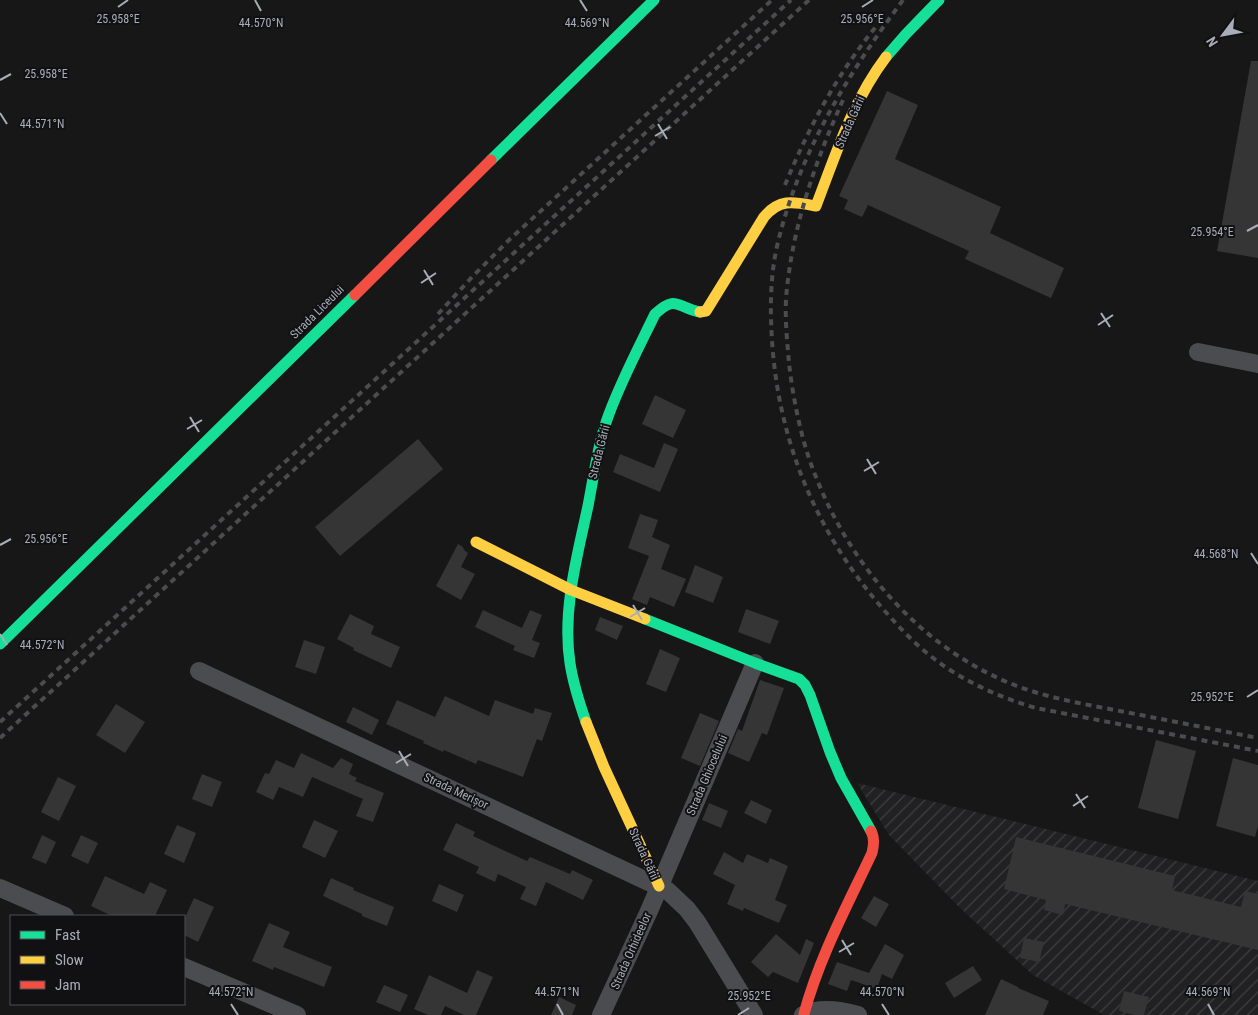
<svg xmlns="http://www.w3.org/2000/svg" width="1258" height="1015" viewBox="0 0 1258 1015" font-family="'Roboto Condensed',sans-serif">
<defs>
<pattern id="industrial-furrows" width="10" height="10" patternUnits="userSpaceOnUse" patternTransform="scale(1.25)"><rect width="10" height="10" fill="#212123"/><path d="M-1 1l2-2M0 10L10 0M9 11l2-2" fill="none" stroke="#3e3f41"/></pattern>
</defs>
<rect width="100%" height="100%" fill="#171717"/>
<polygon fill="url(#industrial-furrows)" points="857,783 1258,881 1258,1015 1104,1015 1033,975 959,907 889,835"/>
<g fill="#353536">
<polygon points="1251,61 1258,61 1258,258 1217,251"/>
<polygon points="887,91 918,105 895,159 1001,207 990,233 1064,268 1051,298 965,259 969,251 868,205 862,217 844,209 848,200 839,196"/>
<polygon points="655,395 686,410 673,438 642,424"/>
<polygon points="418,439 443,469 340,556 315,527"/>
<polygon points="664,443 678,449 660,492 613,472 620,454 654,468"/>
<polygon points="640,514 658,520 652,537 670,545 661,569 686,579 674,607 650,597 647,605 632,599 649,556 628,548"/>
<polygon points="458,544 463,547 464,550 468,553 461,567 475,574 461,600 436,586"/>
<polygon points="695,565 723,577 713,603 685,592"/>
<polygon points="746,609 779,621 770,644 738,632"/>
<polygon points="483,610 522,628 530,610 542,615 532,640 540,643 534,658 513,650 515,646 475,627"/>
<polygon points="350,614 374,626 371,634 400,647 391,668 353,650 354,648 337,639"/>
<polygon points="600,617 623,626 617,640 595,630"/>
<polygon points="304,640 325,647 316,674 295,667"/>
<polygon points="660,649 680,658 666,692 646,684"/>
<polygon points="760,680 784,688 767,735 762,733 749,762 728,753 738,729 742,731"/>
<polygon points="445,696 489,716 495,700 533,714 535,708 552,713 542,741 537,739 523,777 478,760 476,764 444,750 443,752 423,743 424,741 386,724 397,700 435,717"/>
<polygon points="116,704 145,722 125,753 96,735"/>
<polygon points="353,707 379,720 372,735 346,722"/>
<polygon points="700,713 719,721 700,766 681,758"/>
<polygon points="1156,740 1196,751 1178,819 1138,808"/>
<polygon points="301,753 333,768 341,758 353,764 349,774 357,778 355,781 384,793 373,822 356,816 363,799 312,777 303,797 279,787 273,800 256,792 265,773 269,774 276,760 294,768"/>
<polygon points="1233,758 1258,765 1258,826 1255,837 1216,826"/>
<polygon points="202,774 222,782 212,807 192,799"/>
<polygon points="58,777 76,786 59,821 41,812"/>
<polygon points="751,800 772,810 766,824 744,813"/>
<polygon points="709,803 728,811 721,828 702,820"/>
<polygon points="314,820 338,831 325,858 302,847"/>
<polygon points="456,823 475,832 473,836 527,861 530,857 570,874 572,870 593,880 583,900 546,882 536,906 520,899 526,887 498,874 495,882 476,873 479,867 443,850"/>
<polygon points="177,825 196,833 184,863 164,854"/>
<polygon points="42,835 56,842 46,864 32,858"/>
<polygon points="81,835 98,843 88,864 71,856"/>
<polygon points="1016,837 1175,876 1172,890 1241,907 1245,891 1258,894 1258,950 1065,904 1063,915 1044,910 1046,900 1004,889"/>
<polygon points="724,852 743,863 747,854 768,863 770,858 788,866 775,900 787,905 779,923 744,908 743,911 727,904 735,885 713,874"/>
<polygon points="105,876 144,894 150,882 167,890 155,916 112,916 91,906"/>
<polygon points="331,878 354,888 353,890 394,907 387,926 362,916 362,914 323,896"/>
<polygon points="439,884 464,895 457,912 432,901"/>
<polygon points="874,896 889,904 876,927 861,918"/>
<polygon points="194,898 214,907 198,942 184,935 184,920"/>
<polygon points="269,923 290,932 283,947 332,967 324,987 274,967 273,970 252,961"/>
<polygon points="776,934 800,955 806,939 814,943 798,983 773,972 768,977 751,962"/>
<polygon points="1024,938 1044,942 1039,962 1020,958"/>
<polygon points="885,944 904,955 892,979 882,974 877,989 851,980 847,991 828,984 837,962 869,973"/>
<polygon points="973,966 982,980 954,998 945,983"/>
<polygon points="477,970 493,977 476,1015 464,1015 445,1006 441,1015 428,1015 414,1009 429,975 467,993"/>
<polygon points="1001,979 1018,987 1018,988 1049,1001 1043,1015 985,1015"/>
<polygon points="384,985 408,995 400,1012 376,1002"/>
<polygon points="1124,991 1149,997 1144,1015 1134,1015 1119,1011"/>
<polygon points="559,997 576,1005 572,1015 551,1015"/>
</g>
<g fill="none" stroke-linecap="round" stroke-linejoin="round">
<g stroke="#4b4c50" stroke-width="18">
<polyline points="1198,352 1258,364"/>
<polyline points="199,671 668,891 687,909 697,922 754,1015"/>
<polyline points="0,888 65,916"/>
<polyline points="184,967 297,1015"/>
<polyline points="601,1015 649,911 755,663"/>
<path d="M803,1015C819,1007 840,1010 858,1015"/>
</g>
<g stroke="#16e098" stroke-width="11">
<polyline points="886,57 906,34 939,0"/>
<polyline points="491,160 654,0"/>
<polyline points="645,619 755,663 799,679 805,685 810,695 830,752 841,778 871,831"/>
<polyline points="0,644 355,295"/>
<path d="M586,722C579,702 573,683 570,663C562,611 577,557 588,506C594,475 598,443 609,414C622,379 639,347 655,314C677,294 677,308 700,312"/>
</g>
<g stroke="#ffcf43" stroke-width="11">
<path d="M700,312L706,311L764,217C780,198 794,202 816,206C836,154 852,102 886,57"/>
<polyline points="476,542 571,590 645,619"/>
<polyline points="586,722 604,767 659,886"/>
</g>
<g stroke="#f24e42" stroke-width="11">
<polyline points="355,295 491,160"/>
<path d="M804,1014C819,958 847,906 872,853C874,845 875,838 871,831"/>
</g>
<g stroke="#4b4c4f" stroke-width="4" stroke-dasharray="6 5" stroke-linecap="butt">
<path d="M903,0C848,74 800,151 778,242C770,275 770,308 772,341C779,447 820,541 892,619C909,638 928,656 950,670C977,687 1005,699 1036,708L1258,751"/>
<path d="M843,100C816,160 794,222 787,288C784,313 787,339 789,363C793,399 802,444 816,477C849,562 915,640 998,678C1036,696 1078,703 1120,711C1166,720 1212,729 1258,738"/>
<path d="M785,185C810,124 841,67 884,17"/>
<polyline points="438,314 473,276 510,239 772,0"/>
<polyline points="0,722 791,0"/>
<polyline points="0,738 809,0"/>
</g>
</g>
<path fill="none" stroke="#a8adb8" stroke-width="2" d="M255,0L261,11M580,0L587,11M118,7L128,0M862,7L873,0M0,80L11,74M0,113L7,124M658,124L667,139M655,136L670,127M1247,231L1258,225M424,270L433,285M421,283L436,273M1101,313L1110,327M1098,325L1113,315M190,417L199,432M187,429L202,420M867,459L876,474M864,471L879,462M0,545L11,539M1251,553L1258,564M633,605L642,620M630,617L645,608M0,634L7,645M1247,697L1258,690M399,751L408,766M396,763L411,754M1076,794L1085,808M1073,806L1088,796M842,940L851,955M839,952L854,943M231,1004L238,1015M557,1004L563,1015M882,1004L889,1015M1208,1004L1214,1015M738,1015L749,1008"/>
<g text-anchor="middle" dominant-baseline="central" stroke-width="4" stroke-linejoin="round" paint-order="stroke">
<g font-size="12" fill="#a8adb8" stroke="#111113">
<text transform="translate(850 122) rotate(-66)">Strada Gării</text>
<text transform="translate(317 312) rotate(-45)">Strada Liceului</text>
<text transform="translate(599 452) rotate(-76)">Strada Gării</text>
<text transform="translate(707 775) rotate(-67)">Strada Ghiocelului</text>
<text transform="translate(456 791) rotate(25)">Strada Merișor</text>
<text transform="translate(644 854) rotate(65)">Strada Gării</text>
<text transform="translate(631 951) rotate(-66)">Strada Orhideelor</text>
</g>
</g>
<g font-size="12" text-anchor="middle" fill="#a8adb8" stroke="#111113" stroke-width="4" stroke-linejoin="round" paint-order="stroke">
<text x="118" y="23">25.958°E</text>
<text x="862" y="23">25.956°E</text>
<text x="587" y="27">44.569°N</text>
<text x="261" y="27">44.570°N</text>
<text x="46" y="78">25.958°E</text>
<text x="42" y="128">44.571°N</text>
<text x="1212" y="236">25.954°E</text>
<text x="46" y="543">25.956°E</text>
<text x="1216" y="558">44.568°N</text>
<text x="42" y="649">44.572°N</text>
<text x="1212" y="701">25.952°E</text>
<text x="231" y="996">44.572°N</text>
<text x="557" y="996">44.571°N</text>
<text x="882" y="996">44.570°N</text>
<text x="1208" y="996">44.569°N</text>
<text x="749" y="1000">25.952°E</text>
</g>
<rect x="10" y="915" width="175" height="90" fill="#111113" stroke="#4d4f55"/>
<rect x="20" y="931" width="25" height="8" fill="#16e098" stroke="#4d4f55"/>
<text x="55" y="940" font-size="15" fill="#a8adb8">Fast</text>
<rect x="20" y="956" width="25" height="8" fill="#ffcf43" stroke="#4d4f55"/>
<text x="55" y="965" font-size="15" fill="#a8adb8">Slow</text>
<rect x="20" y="981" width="25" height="8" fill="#f24e42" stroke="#4d4f55"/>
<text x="55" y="990" font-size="15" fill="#a8adb8">Jam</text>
<g transform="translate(1223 35) rotate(238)" stroke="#111113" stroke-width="4" paint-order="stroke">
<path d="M0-4L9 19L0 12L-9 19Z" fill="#a8adb8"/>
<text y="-8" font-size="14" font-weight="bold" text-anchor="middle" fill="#a8adb8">N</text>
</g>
</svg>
